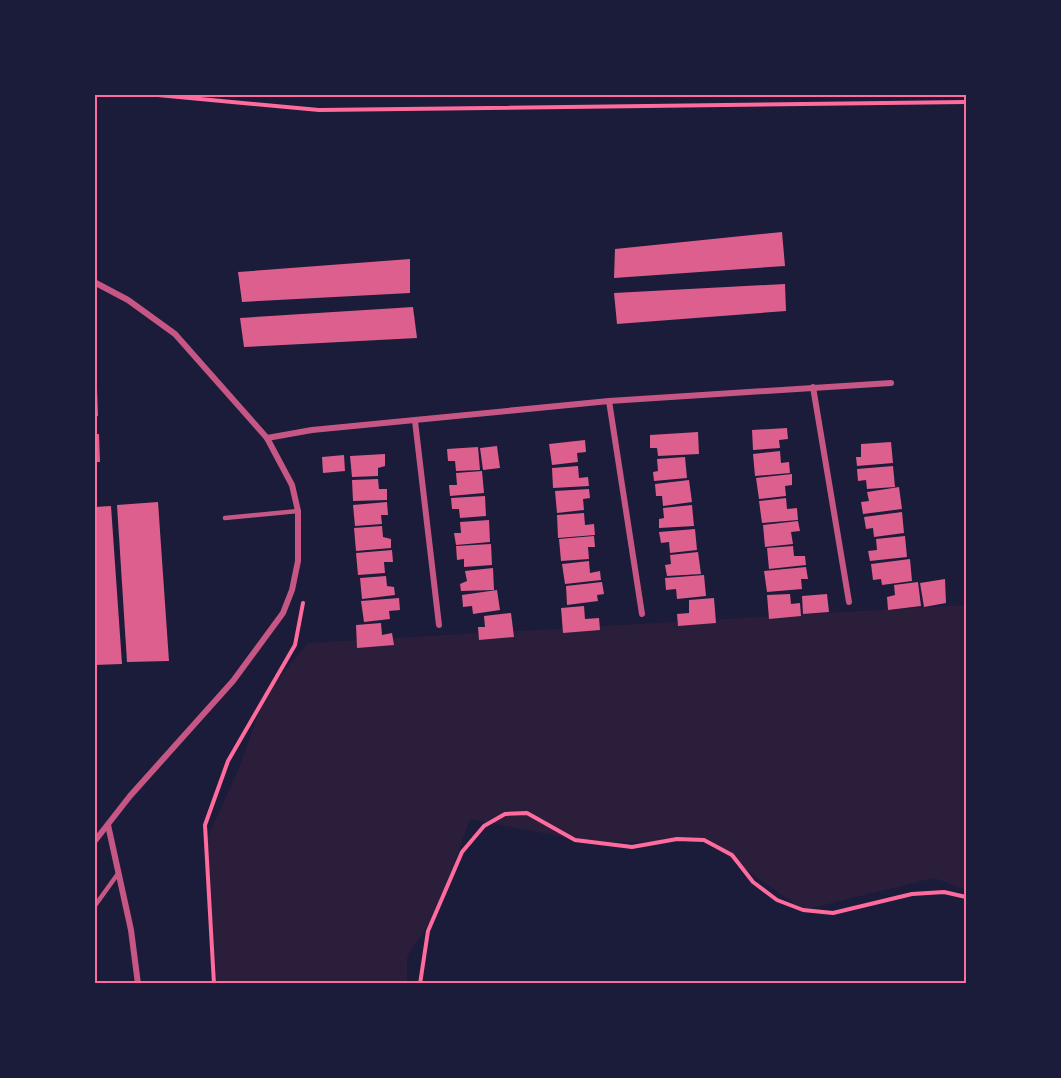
<svg xmlns="http://www.w3.org/2000/svg" width="1061" height="1078" viewBox="0 0 1061 1078" font-family="'DM Sans',sans-serif">
<rect width="100%" height="100%" fill="#1b1b3a"/>
<polygon fill="#2a1e3b" points="966,605 966,890 934,878 803,910 704,840 594,843 470,819 437,911 407,957 407,983 217,983 206,841 239,768 266,693 308,643"/>
<g fill="#dd5f8e">
<polygon points="782,232 785,266 614,278 615,249"/>
<polygon points="410,259 410,293 242,302 238,272"/>
<polygon points="785,284 786,311 617,324 614,293"/>
<polygon points="413,307 417,338 244,347 240,318"/>
<polygon points="94,388 97,388 98,416 94,416"/>
<polygon points="787,428 788,439 779,440 780,448 753,450 752,430"/>
<polygon points="698,432 699,454 658,456 657,448 650,448 650,435"/>
<polygon points="94,434 99,434 100,462 94,462"/>
<polygon points="585,440 586,452 577,453 578,462 552,465 549,444"/>
<polygon points="891,442 893,463 857,466 856,457 861,457 861,444"/>
<polygon points="497,446 500,468 483,470 480,448"/>
<polygon points="478,447 480,470 456,471 455,461 448,461 447,449"/>
<polygon points="780,451 781,463 789,462 790,473 755,476 753,454"/>
<polygon points="385,454 385,466 378,468 378,476 352,477 350,456"/>
<polygon points="344,455 345,471 323,473 322,457"/>
<polygon points="685,457 687,478 654,481 653,472 658,471 657,459"/>
<polygon points="578,466 579,478 588,477 589,486 553,488 552,468"/>
<polygon points="893,466 895,487 867,489 866,480 858,481 857,469"/>
<polygon points="482,471 484,493 450,496 449,485 457,485 456,473"/>
<polygon points="792,474 792,485 785,486 786,496 759,499 756,478"/>
<polygon points="378,479 379,489 387,489 387,500 353,501 352,480"/>
<polygon points="689,480 692,502 663,506 662,496 656,496 655,484"/>
<polygon points="899,487 902,509 863,514 861,502 869,501 867,492"/>
<polygon points="589,489 590,498 583,499 584,510 557,513 555,491"/>
<polygon points="485,496 486,516 460,518 459,509 452,509 451,498"/>
<polygon points="786,498 787,509 797,508 798,520 762,523 759,501"/>
<polygon points="158,502 169,661 127,662 117,505"/>
<polygon points="387,502 388,515 381,515 382,524 355,526 353,505"/>
<polygon points="692,505 694,526 659,528 659,519 664,518 663,508"/>
<polygon points="111,506 122,664 94,665 94,507"/>
<polygon points="902,512 904,533 874,537 873,528 866,529 864,517"/>
<polygon points="584,513 585,525 594,524 595,535 558,538 557,515"/>
<polygon points="489,520 490,542 456,545 454,533 461,533 460,522"/>
<polygon points="798,521 800,531 791,532 793,544 765,547 763,525"/>
<polygon points="382,526 383,537 391,539 391,548 356,551 354,528"/>
<polygon points="695,529 697,550 670,553 669,542 661,543 659,532"/>
<polygon points="594,536 595,547 588,547 589,559 561,561 559,539"/>
<polygon points="905,536 907,557 870,561 868,551 877,550 876,539"/>
<polygon points="491,544 492,565 464,567 464,559 457,560 456,546"/>
<polygon points="793,546 794,556 805,556 806,565 769,569 767,548"/>
<polygon points="392,550 393,562 384,562 385,573 358,575 356,553"/>
<polygon points="698,552 701,574 667,576 665,565 671,564 670,555"/>
<polygon points="910,559 912,581 882,585 881,579 873,580 871,564"/>
<polygon points="589,561 590,573 600,571 601,580 565,584 562,564"/>
<polygon points="806,567 808,579 801,579 802,589 767,592 764,571"/>
<polygon points="493,568 494,590 461,591 460,584 467,581 465,571"/>
<polygon points="704,575 706,596 677,599 676,589 666,590 665,578"/>
<polygon points="386,576 387,586 394,587 395,595 362,599 360,578"/>
<polygon points="945,579 946,603 924,607 920,583"/>
<polygon points="602,582 604,594 597,595 598,601 567,605 566,586"/>
<polygon points="918,582 921,606 888,610 887,597 895,595 894,585"/>
<polygon points="497,590 500,610 473,614 472,606 463,607 462,595"/>
<polygon points="790,594 791,604 800,603 801,616 769,619 767,595"/>
<polygon points="827,594 829,612 803,614 802,596"/>
<polygon points="399,598 400,610 389,611 390,619 364,622 361,601"/>
<polygon points="714,598 716,623 678,626 677,614 689,613 689,600"/>
<polygon points="584,606 585,619 599,618 600,630 563,633 561,608"/>
<polygon points="511,613 514,637 479,640 478,627 485,627 484,616"/>
<polygon points="381,623 382,635 392,633 394,645 357,648 356,625"/>
</g>
<g fill="none" stroke-linecap="round" stroke-linejoin="round">
<g stroke="#ff6b9d" stroke-width="4">
<polyline points="147,94 319,110 966,102"/>
<polyline points="214,984 205,825 228,761 295,645 303,603"/>
<polyline points="420,984 428,931 462,852 484,826 505,814 527,813 575,840 632,847 677,839 704,840 732,855 753,882 777,900 803,910 833,913 912,894 944,892 966,897"/>
</g>
<g stroke="#c65784" stroke-width="4.5">
<polyline points="225,518 298,511"/>
<polyline points="94,907 117,875"/>
</g>
<g stroke="#c65784" stroke-width="6">
<polyline points="94,282 128,300 175,334 267,438 292,485 298,511 298,561 292,590 283,613 233,681 130,796 94,842"/>
<polyline points="813,387 849,602"/>
<polyline points="609,401 642,614"/>
<polyline points="415,421 439,625"/>
<polyline points="267,438 312,430 609,401 891,383"/>
<polyline points="108,825 131,930 138,984"/>
</g>
</g>
<rect width="1061" height="1078" fill="none" stroke="#1b1b3a" stroke-width="192"/>
<rect x="96" y="96" width="869" height="886" fill="none" stroke="#ff6b9d" stroke-width="2"/>
</svg>
